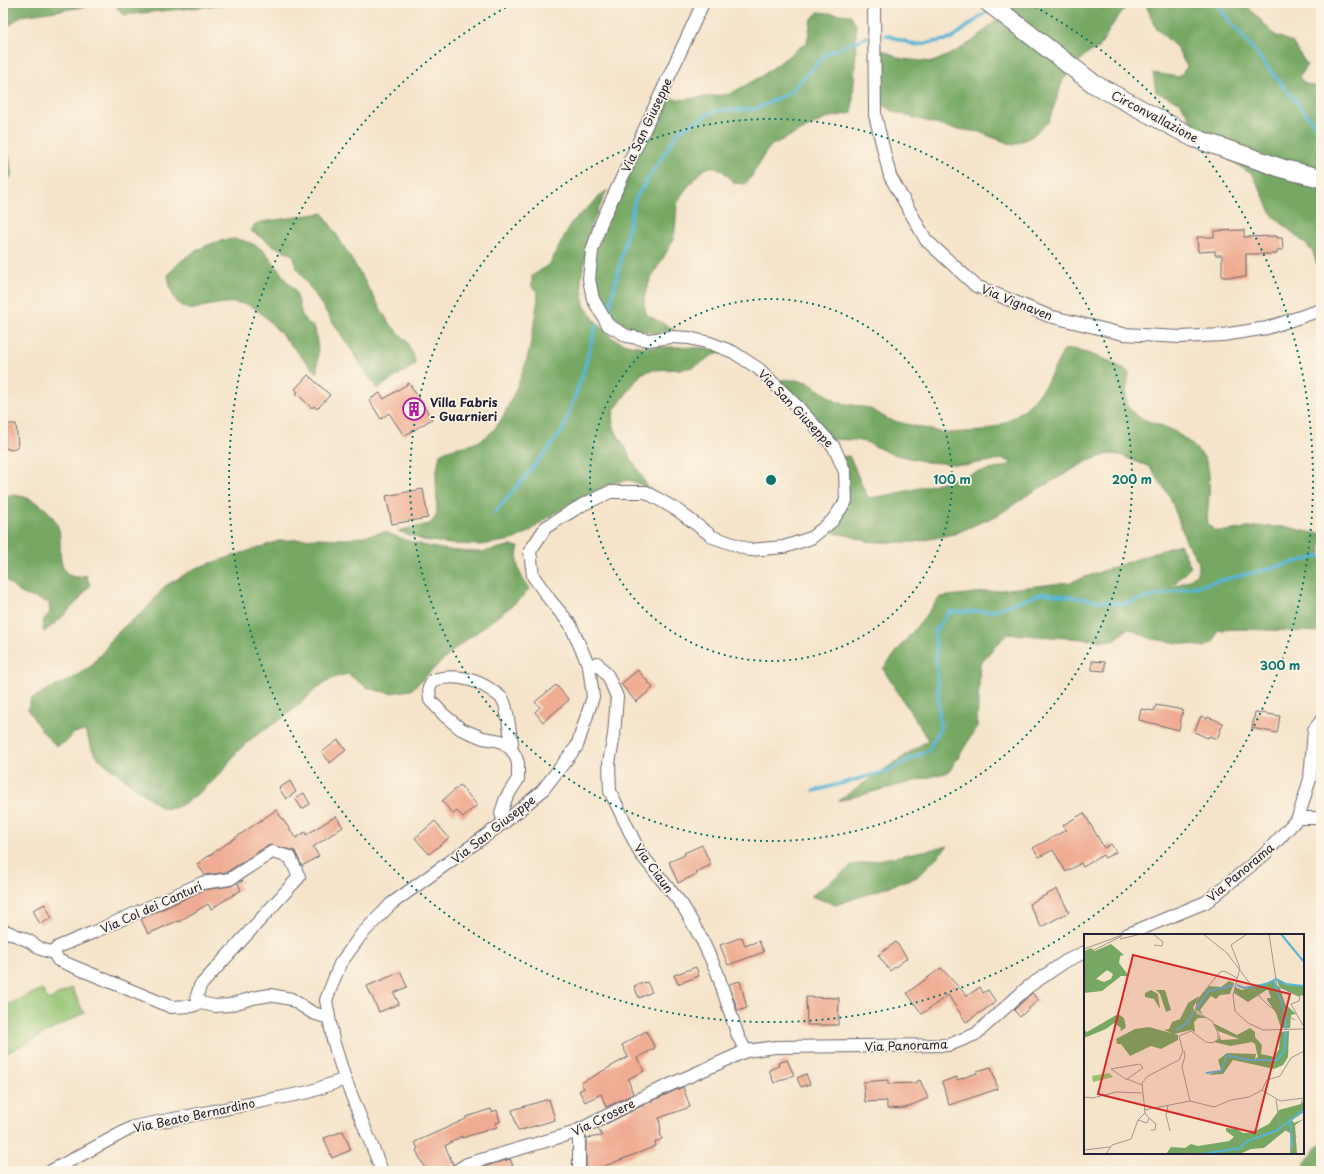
<svg xmlns="http://www.w3.org/2000/svg" width="1324" height="1174" viewBox="0 0 1324 1174" font-family="'Playpen Sans',sans-serif">
<rect width="100%" height="100%" fill="#fcf5e5"/>
<filter id="ink" filterUnits="userSpaceOnUse"><feTurbulence type="fractalNoise" baseFrequency=".025" numOctaves="2"/><feDisplacementMap in="SourceGraphic" scale="8" xChannelSelector="R" yChannelSelector="G"/><feConvolveMatrix kernelMatrix="1 2 1 2 8 2 1 2 1" color-interpolation-filters="sRGB"/></filter>
<filter id="wash" filterUnits="userSpaceOnUse"><feTurbulence type="fractalNoise" baseFrequency=".012" numOctaves="4" result="noise"/><feDisplacementMap in="SourceGraphic" scale="16" xChannelSelector="R" yChannelSelector="G"/><feGaussianBlur stdDeviation="0.9" result="paint"/><feColorMatrix in="noise" values="0 0 0 0 0 0 0 0 0 0 0 0 0 0 0 0 0 1.4 0 .05"/><feComposite in="paint" operator="in"/></filter>
<g filter="url(#wash)">
<rect width="100%" height="100%" fill="#f5e4ca"/>
<polygon fill="#93c271" stroke="#5a7256" points="72,988 84,1013 3,1055 3,1007 42,989 48,1000"/>
<g fill="#76a863" stroke="#4c654f">
<polygon points="9,3 45,3 91,6 21,16 5,29 3,28 3,4"/>
<polygon points="131,3 240,3 123,15 116,6"/>
<path d="M1044,3H1131C1116,16 1109,31 1099,48L1086,54L1063,80L1049,121L1031,137L1013,145L979,132L950,128L894,112L879,102L876,47L902,59L933,62L953,53L974,40L1010,8L1025,4H1040Z"/>
<polygon points="1145,3 1244,3 1275,35 1292,42 1307,65 1299,77 1306,84 1321,88 1321,277 1313,252 1300,239 1273,216 1253,175 1226,157 1193,124 1180,102 1156,92 1153,73 1179,77 1187,67 1177,48 1156,28"/>
<path d="M818,12L851,15L856,25V50L852,113L827,118L772,145L765,153L752,176L745,184L734,183C717,163 710,160 692,182C687,188 681,194 678,202C675,214 677,227 673,239C665,260 645,279 644,303C644,307 646,311 647,315L674,329L656,333L640,330L623,325L609,315L600,303L594,285L597,250L610,215L666,88L669,98L680,100L730,94L762,76L807,42L811,20Z"/>
<polygon points="3,152 9,156 12,176 3,185"/>
<path d="M607,190L591,226L581,279L584,305L593,318L611,337L620,342L630,345L648,347H681L706,348L726,352L715,354L694,367L683,369L651,370L641,374L615,409L612,419L615,430L649,489L635,482L629,480L612,483L569,504L543,521L529,532L512,540L480,545L451,544L423,540L398,531L430,524L437,515L436,475L440,454C453,445 470,448 483,439C497,430 503,417 510,402C517,386 525,369 529,351C533,334 535,316 538,299L537,291L532,287V276L550,264L571,223Z"/>
<polygon points="323,213 354,263 389,323 406,340 413,355 416,364 377,389 297,268 293,255 276,247 251,231 255,224 262,222"/>
<path d="M235,239C265,244 269,257 286,280C288,283 292,286 294,289C303,306 296,317 315,328L318,351L317,373C300,357 286,338 269,321C264,316 259,311 253,307C238,299 217,304 201,307C198,308 193,310 189,309C174,307 170,288 168,275C183,255 210,240 235,239Z"/>
<path d="M1074,349C1092,355 1115,361 1129,373C1129,380 1126,388 1126,395C1126,419 1152,421 1168,428C1179,433 1197,448 1204,457C1214,473 1207,507 1207,524L1216,531H1226L1263,526L1288,527L1313,533H1321V632L1241,629L1217,630L1214,641L1205,647L1152,639L1128,628L1114,641L1007,634L980,663L977,727L949,772L838,801L928,740L883,669L940,597L1071,582L1180,544L1191,567L1170,588L1189,580L1197,573L1199,563L1186,541L1170,497L1150,467L1120,455L1109,454L1088,461L1031,493L998,515L954,534L915,542H878L867,541L846,535L819,530L842,506L838,457L849,456C857,470 860,485 869,498C905,493 939,483 974,473C987,470 1001,469 1013,463L1003,459L967,465L927,462L889,453L866,442L855,440L826,439L775,380H796L807,382L837,402L869,408L888,419L898,422L944,433L984,431L1004,423L1025,409L1033,401L1046,384L1064,350Z"/>
<path d="M3,496C26,491 53,508 59,530C62,543 57,562 66,572C72,579 80,577 86,575L90,585C76,604 63,618 44,632L42,621L50,613L49,603C39,598 28,597 19,592C13,588 8,581 3,576Z"/>
<path d="M385,532C415,545 446,552 479,552C492,552 506,543 519,547C514,565 520,574 529,589L522,597L514,604L456,648L411,690L390,693L379,691L366,687L348,674C320,679 309,698 288,714C273,726 255,734 241,748C233,755 228,765 220,774C213,782 185,806 174,808C171,809 166,808 162,808L99,759L93,751L85,731L74,733L67,741L57,746C45,736 35,723 28,709L31,699L50,688L70,680L90,667L106,648L111,639L127,624L145,611L165,586L196,568L279,541L316,538L348,539Z"/>
<polygon points="948,846 917,877 836,905 811,896 853,865"/>
<polygon points="1321,1143 1321,1171 1302,1171 1306,1161"/>
</g>
<g fill="none" stroke-linecap="round" stroke-linejoin="round">
<g stroke="#57b5d5" stroke-width="3.5">
<polyline points="1215,3 1316,126 1321,142"/>
<polyline points="886,35 916,45 951,39 989,10"/>
<polyline points="609,310 635,199 679,131 714,111 756,109 790,92 826,54 867,37"/>
<polyline points="495,513 562,432 582,377 596,325"/>
<polyline points="814,791 887,771 929,750 940,728 935,632 949,612 992,611 1043,593 1123,604 1321,556"/>
</g>
</g>
<g id="blocks">
<g fill="#efac92">
<polygon points="1244,230 1244,237 1277,236 1277,238 1282,238 1283,250 1277,250 1277,254 1246,254 1246,277 1222,277 1222,255 1215,255 1215,251 1198,252 1197,237 1214,237 1214,231"/>
<polygon points="308,375 330,395 317,409 314,406 312,408 296,393 298,392 295,389"/>
<polygon points="409,383 432,419 404,436 389,413 381,419 369,400 380,393 384,399"/>
<polygon points="4,424 16,424 18,446 12,450 5,448"/>
<polygon points="423,489 428,518 392,524 386,496"/>
<polygon points="1092,661 1105,662 1105,671 1092,670"/>
<polygon points="638,670 653,688 636,702 621,684"/>
<polygon points="556,685 569,700 543,722 535,712 540,707 535,702"/>
<polygon points="1156,705 1183,710 1179,730 1139,720 1141,709 1154,711"/>
<polygon points="1255,712 1280,716 1277,733 1252,728"/>
<polygon points="1201,716 1207,719 1208,717 1223,723 1217,739 1209,736 1208,738 1194,732"/>
<polygon points="338,740 346,750 330,763 322,752"/>
<polygon points="290,781 296,792 286,799 279,788"/>
<polygon points="460,785 477,805 463,817 457,811 453,814 442,801"/>
<polygon points="304,793 310,804 302,809 295,798"/>
<polygon points="276,810 296,838 305,832 306,835 336,816 343,827 313,847 319,856 302,866 295,851 271,845 265,847 227,872 205,875 197,864"/>
<polygon points="1084,813 1104,848 1111,844 1116,852 1105,858 1103,855 1083,867 1081,863 1066,872 1053,850 1039,857 1033,848 1066,830 1063,825"/>
<polygon points="435,821 449,838 429,854 415,838"/>
<polygon points="702,845 711,865 696,872 697,874 678,883 669,862 685,855 684,853"/>
<polygon points="242,880 243,881 238,884 241,890 211,909 208,904 178,922 177,921 148,934 141,919 204,890 231,886"/>
<polygon points="1057,889 1069,912 1041,927 1029,904"/>
<polygon points="45,904 52,918 40,924 33,910"/>
<polygon points="742,937 745,946 759,941 764,952 728,965 720,945"/>
<polygon points="896,942 907,958 890,971 878,955"/>
<polygon points="696,967 699,976 678,984 674,975"/>
<polygon points="941,968 967,996 980,987 983,993 988,990 996,1002 966,1022 948,995 922,1014 907,993"/>
<polygon points="401,972 407,987 394,993 399,1004 379,1012 367,986"/>
<polygon points="740,981 747,1008 738,1011 729,984"/>
<polygon points="647,982 652,992 639,998 634,986"/>
<polygon points="1032,993 1038,1000 1020,1017 1014,1010"/>
<polygon points="806,997 839,998 838,1025 807,1025"/>
<polygon points="646,1031 655,1048 637,1058 644,1071 628,1079 633,1094 606,1107 601,1094 585,1102 579,1091 584,1088 581,1083 628,1057 622,1045"/>
<polygon points="787,1060 794,1075 774,1083 769,1070 779,1066 778,1063"/>
<polygon points="991,1067 998,1089 949,1105 942,1082 957,1077 957,1080 977,1073 977,1071"/>
<polygon points="806,1074 810,1084 801,1087 797,1078"/>
<polygon points="888,1080 888,1084 914,1083 920,1080 928,1098 905,1108 887,1109 887,1101 865,1102 863,1082"/>
<polygon points="683,1087 690,1107 659,1118 661,1131 660,1132 662,1139 655,1142 656,1146 592,1171 586,1171 586,1138 602,1136 598,1128 648,1103"/>
<polygon points="549,1099 555,1120 518,1131 512,1110"/>
<polygon points="491,1109 492,1112 497,1110 500,1122 495,1123 497,1127 462,1138 462,1136 445,1146 453,1164 450,1167 449,1171 426,1171 416,1150 418,1149 415,1142 466,1119 466,1117"/>
<polygon points="343,1131 351,1150 332,1158 324,1138"/>
<polygon points="510,1159 513,1166 496,1171 470,1171"/>
</g>
</g>
</g>
<g filter="url(#ink)">
<use href="#blocks" fill-opacity="0" stroke="#6c666d" stroke-width="1"/>
<g fill="none" stroke-linecap="round" stroke-linejoin="round">
<g stroke="#6c666d" stroke-width="14">
<g id="minor">
<polyline points="874,3 875,115 890,176 926,240 976,286 1049,316 1123,334 1180,337 1223,335 1267,328 1321,310"/>
<polyline points="589,666 597,663 608,676 617,697 614,735 609,763 610,791 640,853 683,906 703,942 717,972 738,1036 746,1051"/>
<polyline points="1298,818 1321,818"/>
<path d="M504,823L501,813L506,798L518,779V763L515,755L511,749L501,741L483,738L461,729L444,715L430,700L429,688L433,680C453,674 474,678 491,690C495,693 501,696 503,700C508,707 509,733 512,742L511,749"/>
<polyline points="3,930 29,941 41,949 54,953"/>
<polyline points="1126,935 1206,902 1265,854 1298,818 1310,779 1314,730 1321,721"/>
<polyline points="200,1003 192,1006 171,1007 58,960 54,953 58,947 94,932 202,883 230,879 272,852 290,857 299,877 200,986 197,996 200,1003 215,1006 229,1005 253,998 270,995 291,999 313,1013 329,1018"/>
<polyline points="579,1130 579,1171"/>
<polyline points="51,1171 133,1127 309,1092 345,1079"/>
<polyline points="382,1171 345,1079 333,1040 326,1000 340,964 361,935 391,904 506,821 542,791 577,746 593,697 589,666 570,624 550,600 533,576 530,551 546,527 582,505 610,492 646,492 677,510 713,537 750,550 784,547 811,538 832,521 846,501 845,472 834,447 798,407 759,369 733,352 710,343 689,338 671,337 648,340 627,336 608,325 593,299 589,279 592,251 601,223 703,3"/>
<polyline points="456,1171 467,1164 573,1133 645,1096 746,1051 776,1047 949,1045 976,1034 1028,987 1066,961 1085,952"/>
</g>
</g>
<g stroke="#6c666d" stroke-width="20">
<polyline id="highway" points="989,3 1094,84 1194,138 1284,169 1321,178"/>
</g>
<use href="#minor" stroke="#fff" stroke-width="12"/>
<use href="#highway" stroke="#fff" stroke-width="18"/>
</g>
</g>
<g fill="none" stroke="#0f766e" stroke-width="2" stroke-dasharray="2 4">
<circle cx="771" cy="480" r="181"/>
<circle cx="771" cy="480" r="361"/>
<path d="M1030 4A542 542 0 1 1 512 4"/>
</g>
<defs>
<g id="building-ring" transform="scale(1.15)"><circle r="9.5" fill="#fcf5e5" stroke="#b5179e" stroke-width="1.5"/><path d="M-4-6H4V6H1V3H-1V6H-4ZM-2.5-4.3h1.7v1.8h-1.7ZM.8-4.3h1.7v1.8H.8ZM-2.5-1h1.7V.8h-1.7ZM.8-1h1.7V.8H.8Z" fill="#b5179e"/></g>
</defs>
<g fill-rule="evenodd">
<use href="#building-ring" x="414" y="409"/>
</g>
<g text-anchor="middle" dominant-baseline="central" stroke-width="3.5" stroke-linejoin="round" paint-order="stroke">
<g font-size="12" fill="#22223b" stroke="#fcf5e5">
<text transform="translate(1155 116) rotate(28)">Circonvallazione</text>
<text transform="translate(646 125) rotate(-65)">Via San Giuseppe</text>
<text transform="translate(1017 302) rotate(22)">Via Vignaven</text>
<text transform="translate(796 408) rotate(46)">Via San Giuseppe</text>
<text transform="translate(493 829) rotate(-38)">Via San Giuseppe</text>
<text transform="translate(654 868) rotate(54)">Via Ciaun</text>
<text transform="translate(1240 872) rotate(-40)">Via Panorama</text>
<text transform="translate(151 907) rotate(-24)">Via Col dei Canturi</text>
<text transform="translate(906 1045) rotate(-2)">Via Panorama</text>
<text transform="translate(194 1115) rotate(-12)">Via Beato Bernardino</text>
<text transform="translate(603 1117) rotate(-26)">Via Crosere</text>
</g>
<g font-size="12" font-weight="bold" fill="#22223b" stroke="#fcf5e5" text-anchor="start">
<text x="430" y="402">Villa Fabris<tspan x="430" dy="14">- Guarnieri</tspan></text>
</g>
</g>
<g transform="translate(1084 934)">
<rect width="220" height="220" fill="#f5e4ca"/>
<path d="M25,139L29,143L9,148L8,142Z" fill="#93c271"/>
<path d="M27,10L40,21L36,22L35,29L45,42H37L18,57L0,59V17L7,14L11,17ZM23,36L29,40L27,45L20,48L12,45ZM192,44L204,51L220,52V61L215,62L196,54ZM145,47L150,49L146,60L136,61L132,65L127,62L116,76L119,80L112,76V68L125,52L137,53ZM189,47L196,54L201,70L212,80L207,81L206,94H197L192,79L183,66V64H187L184,55L164,68L150,59L151,53L158,56ZM67,56L74,60L76,75L70,65L61,63V59ZM72,56H81L87,76L82,78L76,60ZM115,62L109,74L113,80L123,84H114L110,88L111,98L107,96L90,100L80,96L85,95L88,88L96,85L104,69ZM34,80L40,84L42,93L40,95L36,97L37,94L30,89L22,95L0,104V96L3,98ZM129,89L153,101L166,94L171,98V103L178,111L177,120L190,123L195,115L196,98L205,97L204,123L199,131L190,135L149,126L139,140L124,141L137,136L134,126L143,119L172,120L171,125L174,123L171,110L168,108L146,112L130,108L135,105V100L137,106L155,105L134,97ZM65,93L94,101V106L77,115L67,112L46,122L37,110H33L32,105L51,95ZM218,165L220,178L208,186L210,189L220,185L211,191L213,220H206L207,199L202,196L180,214L167,215L156,220H82L87,213L101,214L107,210L114,212L145,207L150,203L142,197V194L153,195L159,199H167L185,190L195,176L217,170Z" fill="#76a863" fill-rule="evenodd"/>
<path fill="none" stroke="#57b5d5" stroke-width="2" d="M197,0L220,28M190,47L201,79M153,51L160,54L182,50L192,45L202,50L220,52M112,75L125,57L150,51M201,82L202,95M92,96L103,89L110,77M122,139L137,137L143,121L164,126H193L200,117L202,97M206,185L208,215M118,220L156,214L163,207L192,197L220,176"/>
<path fill="none" stroke="#a19691" stroke-width="1" d="M69,0L79,8L78,12L70,11M119,0L143,19L176,63L186,73L211,86M163,0L147,11L156,34L149,61L151,77L164,89L179,96L220,95M185,0L193,52L216,63L215,67L207,70L220,93M36,5L57,0M0,15L41,0M0,21L38,2M100,117L101,122L98,133L106,167M43,146L27,135L56,130L59,134L43,145L58,151M178,156L196,167L220,164M0,163L9,164L32,158L58,159M192,166L196,193L212,202L207,220M84,172L82,181L86,197M60,176L106,167L130,173L147,166L165,163L178,156L183,146L196,142L207,124L220,117M65,184L72,190L71,196H67M54,186L63,189L65,184L61,179L58,149L64,142L95,126L99,117L95,102L107,97L122,108L129,109L134,105V99L128,87L111,77L114,65L136,38L140,37L153,44M0,216L26,213M22,220L28,211L47,205L54,186L61,179"/>
<path fill="#d62828" fill-opacity="0.15" stroke="#d62828" stroke-width="2" d="M49,21L206,60L171,199L14,160Z"/>
<rect width="220" height="220" fill="none" stroke="#22223b" stroke-width="2"/>
</g>
<circle cx="771" cy="480" r="6" fill="#0f766e" stroke="#fcf5e5" stroke-width="2"/>
<g font-size="12" text-anchor="middle" font-weight="bold" fill="#0f766e" stroke="#fcf5e5" stroke-width="3.5" stroke-linejoin="round" paint-order="stroke">
<text x="952" y="484">100 m</text>
<text x="1132" y="484">200 m</text>
<text x="1280" y="670">300 m</text>
</g>
<rect width="1324" height="1174" fill="none" stroke="#fcf5e5" stroke-width="16"/>
</svg>
